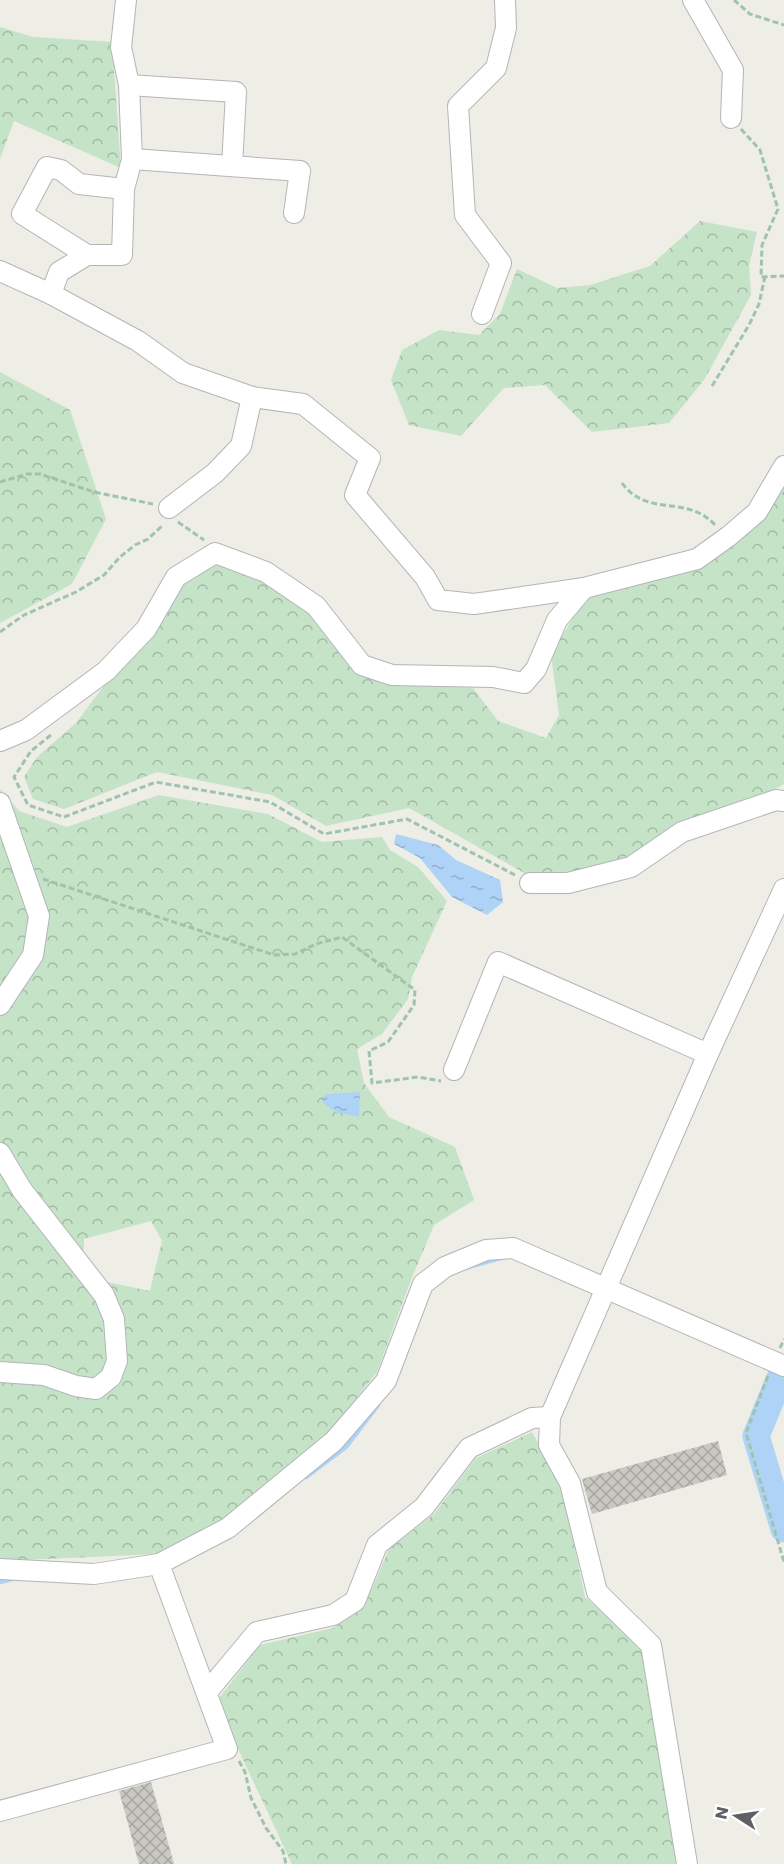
<svg xmlns="http://www.w3.org/2000/svg" width="784" height="1864" viewBox="0 0 784 1864" font-family="Poppins,sans-serif">
<defs>
<pattern id="forest-crowns" width="20" height="18" patternUnits="userSpaceOnUse" patternTransform="scale(1.5)"><rect width="20" height="18" fill="#c5e3c7"/><path d="M2 6a3 3 0 1 1 6 0M12 15a3 3 0 1 1 6 0" fill="none" stroke="#a3bba5"/></pattern>
<pattern id="water-ripples" width="26" height="14" patternUnits="userSpaceOnUse" patternTransform="scale(1.5)"><rect width="26" height="14" fill="#aed3f6"/><path d="M2 4q2-2 4 0t4 0M15 11q2-2 4 0t4 0" fill="none" stroke="#91afcb"/></pattern>
<pattern id="building-cross-hatch" width="8" height="8" patternUnits="userSpaceOnUse" patternTransform="scale(1.5)"><rect width="8" height="8" fill="#cac8c3"/><path d="M0 0l8 8M0 8l8-8" fill="none" stroke="#a7a6a2"/></pattern>
</defs>
<rect width="100%" height="100%" fill="#eeede6"/>
<g fill="url(#forest-crowns)" fill-rule="evenodd">
<polygon points="0,27 33,37 112,42 121,168 14,121 0,159"/>
<polygon points="700,221 757,232 749,266 751,295 704,380 669,423 592,432 545,385 504,388 461,436 409,425 391,380 402,350 439,330 479,335 500,314 517,269 557,288 590,285 650,266"/>
<polygon points="0,372 70,410 106,519 72,584 0,623"/>
<polygon points="784,484 784,784 770,792 680,824 624,858 559,875 526,874 409,808 326,826 272,795 157,772 64,809 33,799 24,777 37,757 76,723 181,583 212,563 259,578 309,614 353,671 388,683 473,688 498,721 546,738 559,715 551,654 587,595 700,567 731,547 764,517"/>
<path d="M0,789L19,811L67,827L159,795L268,814L322,842L382,837L390,850L418,867L447,901L412,977L408,999L382,1034L357,1049L364,1083L389,1117L455,1147L474,1200L434,1225L411,1280L377,1372L329,1433L224,1520L158,1554L0,1561ZM151,1221L162,1241L150,1291L83,1277L84,1239Z"/>
<polygon points="532,1432 561,1483 585,1597 646,1650 681,1864 292,1864 238,1749 219,1698 260,1645 333,1628 364,1607 389,1549 434,1514 476,1458"/>
</g>
<g fill="url(#water-ripples)">
<polygon points="396,834 438,845 456,860 500,880 503,902 487,915 452,897 420,858 394,844"/>
<polygon points="360,1092 359,1117 335,1112 321,1101 326,1094"/>
</g>
<g fill="none" stroke-linecap="round" stroke-linejoin="round">
<g stroke="#aed3f6" stroke-width="4.5">
<polyline points="468,1267 504,1257"/>
<polyline points="306,1477 346,1447 378,1405"/>
<polyline points="0,1582 15,1578"/>
</g>
<polyline stroke="#aed3f6" stroke-width="27" points="779,1380 756,1436 784,1529"/>
</g>
<g fill="url(#building-cross-hatch)">
<polygon points="718,1441 727,1475 592,1514 582,1479"/>
<polygon points="151,1782 174,1864 139,1864 119,1791"/>
</g>
<g fill="none" stroke-linecap="round" stroke-linejoin="round">
<g stroke="#b3b5b9" stroke-width="22">
<g id="minor">
<polyline points="693,0 733,70 731,118"/>
<polyline points="129,85 236,92 232,166"/>
<polyline points="132,159 300,171 294,213"/>
<polyline points="87,255 22,214 47,167 61,170 79,184 124,189"/>
<polyline points="0,271 51,294 138,341 183,373 252,397 303,404 370,458 355,495 425,577 438,600 474,604 584,588 697,559 729,536 757,512 784,466"/>
<polyline points="51,294 59,272 87,255 122,255 124,189 132,159 129,85 121,47 126,0"/>
<polyline points="482,314 501,263 465,215 458,106 496,68 506,28 505,0"/>
<polyline points="169,508 215,473 241,446 252,397"/>
<polyline points="0,741 26,730 106,671 146,629 176,577 215,553 266,572 316,606 362,665 392,675 493,677 524,683 536,669 557,620 584,588"/>
<polyline points="0,803 39,916 33,955 0,1005"/>
<polyline points="530,883 568,883 631,867 682,832 776,800 784,801"/>
<polyline points="454,1070 498,962 708,1054"/>
<polyline points="0,1153 22,1190 104,1295 114,1319 117,1361 111,1377 96,1389 76,1386 44,1375 0,1372"/>
<polyline points="0,1569 94,1574 159,1564 228,1528 334,1441 386,1381 423,1284 445,1267 486,1250 513,1248 784,1366"/>
<polyline points="207,1692 257,1632 333,1615 355,1601 377,1545 424,1507 469,1448 532,1418 550,1417"/>
<polyline points="0,1811 227,1749 159,1564"/>
<polyline points="687,1864 651,1645 597,1592 570,1483 549,1445 550,1417 708,1054 784,889"/>
</g>
</g>
<g stroke="#9fc3ac" stroke-width="3" stroke-dasharray="6 3" stroke-linecap="butt">
<polyline points="734,0 750,14 784,25"/>
<polyline points="741,129 760,150 778,209 762,245 761,277 784,276"/>
<polyline points="712,386 749,325 759,304 765,276"/>
<polyline points="0,482 27,474 40,474 94,492 153,504"/>
<path d="M622,483C647,518 687,494 715,525"/>
<polyline points="178,522 204,540"/>
<polyline points="0,632 24,615 76,592 104,575 120,557 135,545 148,539 162,526"/>
<polyline points="51,735 31,751 14,777 28,805 64,817 156,782 270,802 324,834 407,819 515,875"/>
<polyline points="43,879 274,955 295,954 316,944 342,937 415,990 414,1005 388,1042 369,1051 372,1083 418,1077 441,1081"/>
<polyline points="780,1348 784,1339"/>
<polyline points="768,1376 746,1433 784,1562"/>
<polyline points="239,1761 245,1772 251,1798 266,1828 283,1851 286,1864"/>
</g>
<use href="#minor" stroke="#fff" stroke-width="20"/>
</g>
<g transform="translate(736 1816) rotate(282)" stroke="#ffffff" stroke-width="4.5" paint-order="stroke">
<path d="M0-4.5L10 22L0 15L-10 22Z" fill="#5e6065"/>
<text y="-9" font-size="16" font-weight="bold" text-anchor="middle" fill="#5e6065">N</text>
</g>
</svg>
